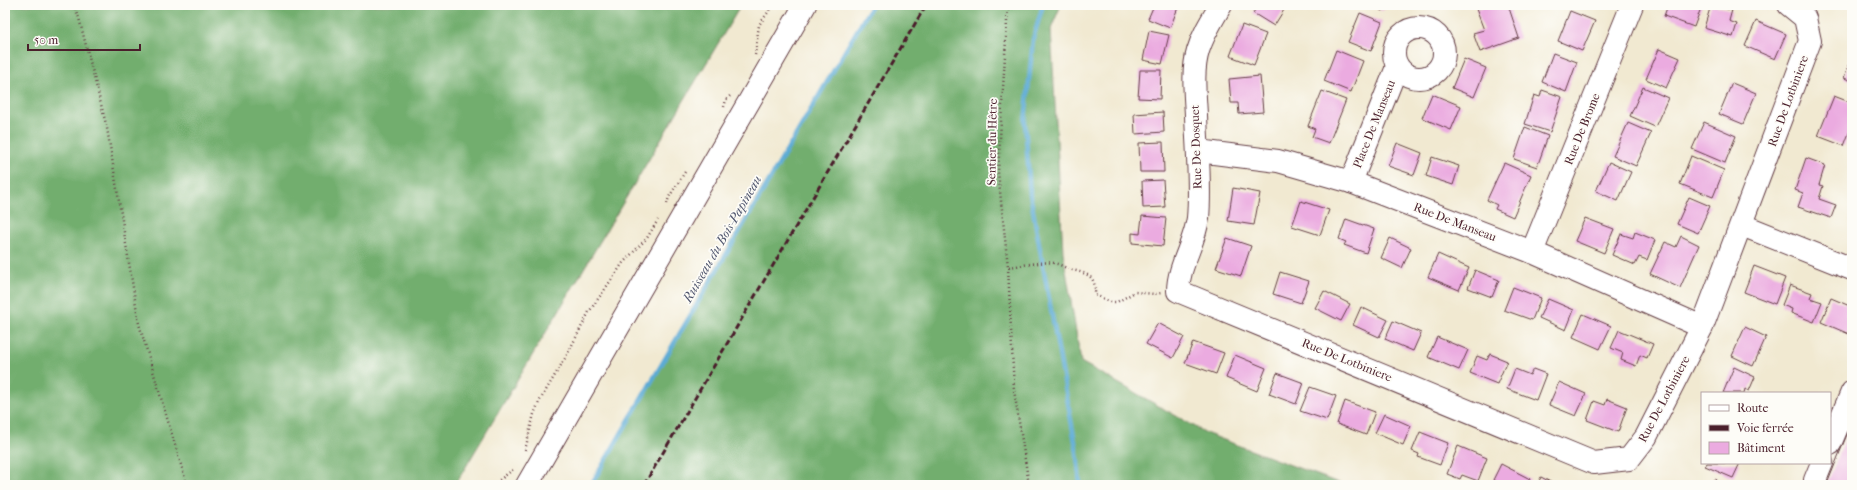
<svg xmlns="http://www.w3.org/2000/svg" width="1857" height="490" viewBox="0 0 1857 490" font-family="'IM FELL French Canon',serif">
<rect width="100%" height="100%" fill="#fdfcf7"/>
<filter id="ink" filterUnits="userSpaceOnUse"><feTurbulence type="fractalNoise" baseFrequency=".025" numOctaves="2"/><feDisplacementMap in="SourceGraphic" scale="8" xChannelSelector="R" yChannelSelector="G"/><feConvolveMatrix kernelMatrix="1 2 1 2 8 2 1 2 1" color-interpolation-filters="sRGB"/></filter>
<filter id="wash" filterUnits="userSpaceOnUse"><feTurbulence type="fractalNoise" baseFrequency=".012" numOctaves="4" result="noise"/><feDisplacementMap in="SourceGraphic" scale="16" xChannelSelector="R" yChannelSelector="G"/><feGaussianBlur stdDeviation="0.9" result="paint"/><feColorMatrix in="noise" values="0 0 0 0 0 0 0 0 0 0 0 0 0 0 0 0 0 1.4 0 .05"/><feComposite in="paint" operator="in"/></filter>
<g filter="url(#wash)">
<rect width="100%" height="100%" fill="#f1e9d1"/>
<g fill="#72ae6e" stroke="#5e664c">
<polygon points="5,5 741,5 455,485 5,485"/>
<polygon points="872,5 1061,5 1051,29 1063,252 1081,362 1208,434 1344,485 591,485"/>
</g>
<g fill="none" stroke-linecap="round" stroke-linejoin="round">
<g stroke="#5babd5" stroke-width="4.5">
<polyline points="1043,5 1033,39 1025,122 1030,194 1077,453 1080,485"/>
<polyline points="591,485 872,5"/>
</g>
</g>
<g id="blocks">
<g fill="#ebabe0">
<polygon points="1154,5 1179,5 1170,28 1148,19"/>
<polygon points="1258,5 1287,5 1274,26 1253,13"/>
<polygon points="1378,5 1392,5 1381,11"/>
<polygon points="1488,5 1508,5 1519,38 1480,52 1473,33 1484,30 1476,9"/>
<polygon points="1668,5 1702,5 1694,27 1664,16"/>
<polygon points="1711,5 1732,10 1729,21 1737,24 1733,37 1704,28"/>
<polygon points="1570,11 1595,21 1582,51 1558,41"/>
<polygon points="1360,13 1382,22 1371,51 1348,42"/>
<polygon points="1756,21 1786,34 1775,59 1745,46"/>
<polygon points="1242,25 1266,34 1254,65 1230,56"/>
<polygon points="1149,31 1169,35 1162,64 1143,60"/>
<polygon points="1659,49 1680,58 1666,88 1646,79"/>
<polygon points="1336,50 1363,61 1351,92 1324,81"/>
<polygon points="1553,53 1577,62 1566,92 1542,82"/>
<polygon points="1852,54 1852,81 1844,78"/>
<polygon points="1464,59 1486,68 1474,97 1452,88"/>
<polygon points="1140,70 1161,70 1160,99 1138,98"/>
<polygon points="1260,76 1263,112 1239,114 1238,103 1231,103 1229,79"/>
<polygon points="1732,83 1756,93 1743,124 1719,114"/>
<polygon points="1643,87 1668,98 1655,127 1630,116"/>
<polygon points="1542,90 1562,97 1550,132 1525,124 1534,95 1540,97"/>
<polygon points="1322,91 1346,100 1329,143 1312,137 1315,129 1308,126"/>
<polygon points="1432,94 1461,106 1451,130 1422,118"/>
<polygon points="1834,96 1852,103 1852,125 1844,146 1818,136"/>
<polygon points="1163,112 1164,132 1135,134 1134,114"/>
<polygon points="1704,122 1736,136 1725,163 1692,149"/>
<polygon points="1628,123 1651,133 1636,166 1613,156"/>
<polygon points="1525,127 1548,136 1537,167 1514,159"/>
<polygon points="1163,142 1164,172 1140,172 1139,143"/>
<polygon points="1397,143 1422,153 1414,175 1388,166"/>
<polygon points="1691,156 1724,170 1713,197 1680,184"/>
<polygon points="1432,157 1459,166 1453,185 1426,176"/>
<polygon points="1806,158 1825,165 1819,185 1823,186 1819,199 1836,205 1831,218 1798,207 1803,193 1795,190"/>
<polygon points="1609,162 1631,172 1618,201 1596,191"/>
<polygon points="1504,163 1531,175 1513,217 1495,209 1497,205 1487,200"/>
<polygon points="1163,180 1165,207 1143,208 1142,181"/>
<polygon points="1233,188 1260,193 1254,225 1228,221"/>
<polygon points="1689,197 1710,206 1698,233 1677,224"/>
<polygon points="1301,201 1329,210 1320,235 1292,226"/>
<polygon points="1142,216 1166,218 1163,246 1132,243 1132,233 1140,234"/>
<polygon points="1585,218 1614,229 1604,253 1575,241"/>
<polygon points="1346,219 1374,229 1366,253 1344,245 1346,242 1339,239"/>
<polygon points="1635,232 1655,240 1647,260 1639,257 1635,265 1612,255 1621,234 1633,238"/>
<polygon points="1681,236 1699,245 1680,288 1650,274 1665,242 1676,247"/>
<polygon points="1227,238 1251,246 1241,276 1216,268"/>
<polygon points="1390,238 1411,248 1402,268 1381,258"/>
<polygon points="1438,254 1469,268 1459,290 1428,277"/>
<polygon points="1754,266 1785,278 1775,304 1744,292"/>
<polygon points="1475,270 1499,280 1492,297 1468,288"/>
<polygon points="1280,272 1309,281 1301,303 1273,294"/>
<polygon points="1790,285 1812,293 1810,298 1822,302 1814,322 1791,313 1792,309 1782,305"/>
<polygon points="1513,287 1541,298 1532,320 1504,310"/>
<polygon points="1324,291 1350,304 1341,321 1315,308"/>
<polygon points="1831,298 1852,307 1852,326 1849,334 1821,322"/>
<polygon points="1548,299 1574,310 1566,330 1539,318"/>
<polygon points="1361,307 1388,320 1379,337 1353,325"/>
<polygon points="1583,314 1611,326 1600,349 1573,337"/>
<polygon points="1393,321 1421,333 1413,351 1385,339"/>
<polygon points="1158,323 1184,337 1173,358 1146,344"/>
<polygon points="1745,327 1766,337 1753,366 1732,356"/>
<polygon points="1619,330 1653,344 1647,358 1640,355 1636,366 1621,360 1623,353 1611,348"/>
<polygon points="1437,337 1468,350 1459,370 1428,357"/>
<polygon points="1193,342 1224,353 1216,374 1185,363"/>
<polygon points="1490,354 1507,361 1497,384 1470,373 1477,356 1487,360"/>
<polygon points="1235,355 1266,368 1257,391 1226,378"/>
<polygon points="1734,367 1755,377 1749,391 1745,389 1744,393 1723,393"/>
<polygon points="1515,369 1530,375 1533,369 1546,374 1536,400 1507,389"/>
<polygon points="1277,373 1304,383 1296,404 1269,394"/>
<polygon points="1559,382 1586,394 1576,416 1549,405"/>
<polygon points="1310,387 1336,396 1327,420 1300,411"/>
<polygon points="1607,399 1627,407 1618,432 1587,420 1594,401 1605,405"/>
<polygon points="1345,401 1375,412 1366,435 1337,424"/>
<polygon points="1384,414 1411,426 1403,445 1375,433"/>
<polygon points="1852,422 1852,485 1827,485 1827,484"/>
<polygon points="1420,432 1448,443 1440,465 1418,457 1419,454 1412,451"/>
<polygon points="1458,446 1487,458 1478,481 1462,475 1460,479 1447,474"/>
<polygon points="1707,463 1740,463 1733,478 1705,466"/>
<polygon points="1501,464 1530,479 1527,485 1502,485 1493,480"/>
<polygon points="1541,477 1556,485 1537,485"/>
<polygon points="1716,479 1720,485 1706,485"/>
</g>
</g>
</g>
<g filter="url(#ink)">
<use href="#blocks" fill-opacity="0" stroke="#633d44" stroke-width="1"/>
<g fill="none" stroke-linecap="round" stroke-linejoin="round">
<g stroke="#633d44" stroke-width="24">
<g id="minor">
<path d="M1221,5C1212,20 1203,34 1198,51C1192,71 1195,94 1196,115C1197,148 1201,185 1198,218C1195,243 1178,266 1178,291L1594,463L1629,459L1646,437L1702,327L1810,41L1805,18L1789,5"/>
<circle cx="1419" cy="53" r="25"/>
<polyline points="1198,151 1278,161 1351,182 1532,252 1702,327"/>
<polyline points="1351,182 1397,67"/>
<polyline points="1742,225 1852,269"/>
<polyline points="1532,252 1632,5"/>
<polyline points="1830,444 1852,392"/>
<polyline points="527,485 805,5"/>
<polyline points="1817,485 1815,480 1822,463"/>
</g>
</g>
<g stroke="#633d44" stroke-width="2.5" stroke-dasharray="1 3" stroke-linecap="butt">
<polyline points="74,5 79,18 107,128 139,324 187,485"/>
<path d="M1008,5L998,172L1008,267C1019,266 1044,261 1054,263C1059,264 1064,267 1069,269C1087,274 1096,274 1095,295L1111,302H1117L1135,292L1154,294L1162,293"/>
<polyline points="755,55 759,25 769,11 770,5"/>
<polyline points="724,107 726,100 730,96"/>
<polyline points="667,204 669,197 685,172"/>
<polyline points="1008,267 1014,390 1029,485"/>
<polyline points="525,450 534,414 539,402 567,355 589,312 623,263 647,238 658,220"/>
<polyline points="493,485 515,468"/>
</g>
<use href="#minor" stroke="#fff" stroke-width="22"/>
<polyline stroke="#4a1f2b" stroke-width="3" stroke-dasharray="6 3" stroke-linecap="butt" points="644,485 926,5"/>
</g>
</g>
<g text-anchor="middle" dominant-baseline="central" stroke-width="3.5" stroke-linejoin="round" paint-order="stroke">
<g font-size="12" fill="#4a1f2b" stroke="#fdfcf7">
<text transform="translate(1788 101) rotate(-70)">Rue De Lotbiniere</text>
<text transform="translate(1374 124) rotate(-68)">Place De Manseau</text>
<text transform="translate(1582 129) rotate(-68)">Rue De Brome</text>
<text transform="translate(992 142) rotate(-89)">Sentier du Hêtre</text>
<text transform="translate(1196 147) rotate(-92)">Rue De Dosquet</text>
<text transform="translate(1455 222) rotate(21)">Rue De Manseau</text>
<text transform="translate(1347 360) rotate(22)">Rue De Lotbiniere</text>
<text transform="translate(1664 399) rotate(-62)">Rue De Lotbiniere</text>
</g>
<g font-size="13" font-style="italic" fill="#51576f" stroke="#fdfcf7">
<text transform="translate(722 239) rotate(-60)">Ruisseau du Bois-Papineau</text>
</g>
</g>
<rect width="1857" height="490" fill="none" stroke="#fdfcf7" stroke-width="20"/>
<rect x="1701" y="392" width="130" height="72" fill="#fdfcf7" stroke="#b5a4a5"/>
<rect x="1709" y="405" width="20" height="6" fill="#ffffff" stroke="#b5a4a5"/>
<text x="1737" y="412" font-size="12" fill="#4a1f2b">Route</text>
<rect x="1709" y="425" width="20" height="6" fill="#4a1f2b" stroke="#b5a4a5"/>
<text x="1737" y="432" font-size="12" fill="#4a1f2b">Voie ferrée</text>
<rect x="1709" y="442" width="20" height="12" fill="#ebabe0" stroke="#b5a4a5"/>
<text x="1737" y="452" font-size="12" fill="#4a1f2b">Bâtiment</text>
<path d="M28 44v6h112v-6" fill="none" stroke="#4a1f2b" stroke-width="2"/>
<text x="34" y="44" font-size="12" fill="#4a1f2b" stroke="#fdfcf7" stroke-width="3" paint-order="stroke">50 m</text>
</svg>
